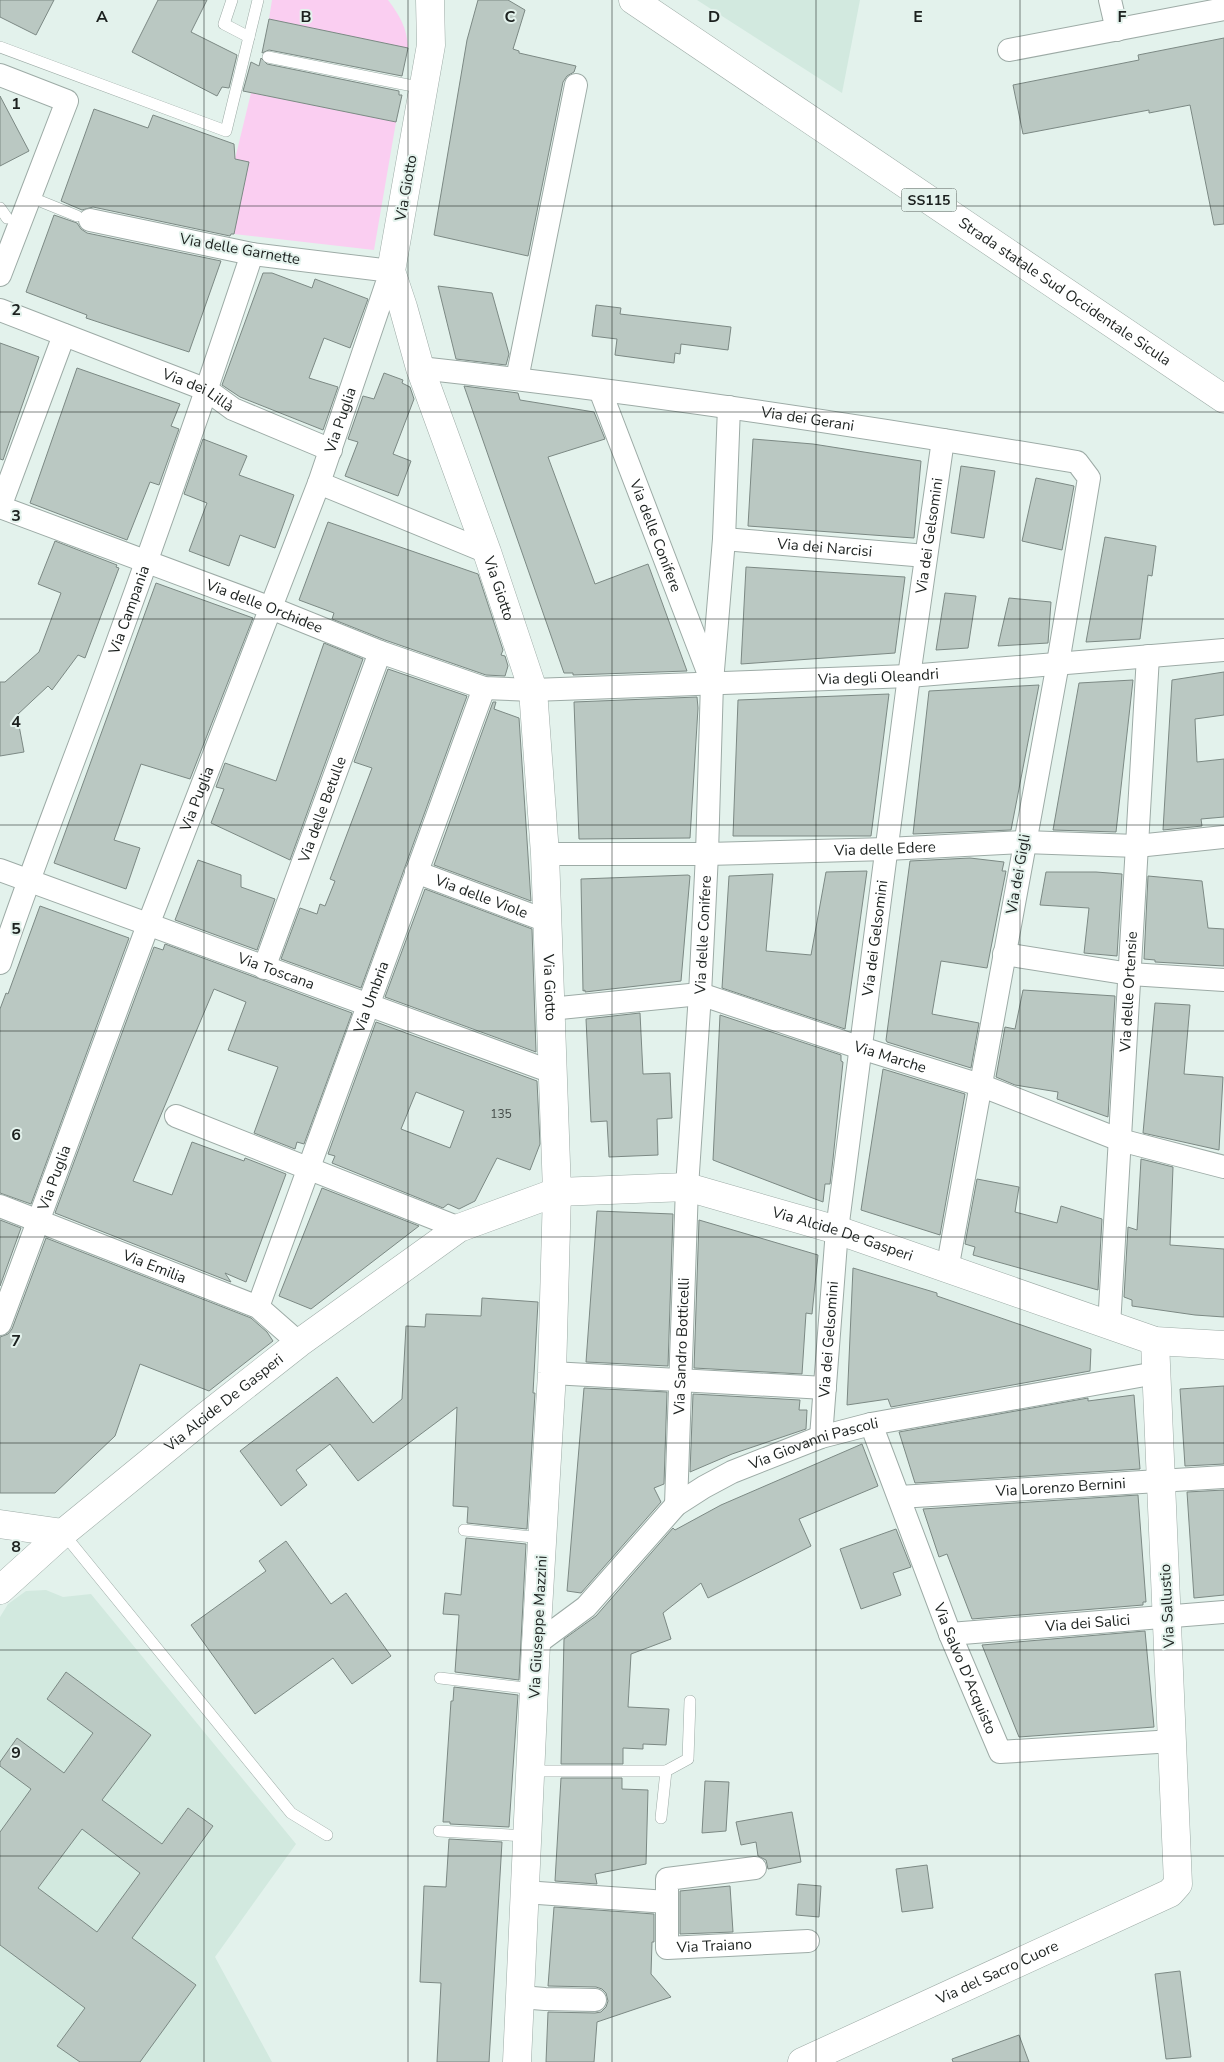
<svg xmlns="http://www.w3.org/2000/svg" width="1224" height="2062" viewBox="0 0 1224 2062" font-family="'Nunito Sans',sans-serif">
<rect width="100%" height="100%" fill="#e3f2ec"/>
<g fill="#d2e9df">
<polygon points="697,0 860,0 842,93"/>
<polygon points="46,1590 63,1597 91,1594 296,1844 215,1957 272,2062 0,2062 0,1617 8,1604 26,1591"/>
</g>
<g fill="#facef1">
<path d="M272,0H388C400,16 407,28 408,48L269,19Z"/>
<polygon points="251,93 396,122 374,250 234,234 249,163 235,159"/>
</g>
<g fill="#bac8c2" stroke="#7c8984" fill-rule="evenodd">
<polygon points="0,0 54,0 36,35 0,17"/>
<polygon points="158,0 207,0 191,32 237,55 229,88 222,87 217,96 132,52"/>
<polygon points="478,0 508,0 525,10 513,49 519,51 519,53 576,66 574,72 567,76 563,82 528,256 434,235 467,40"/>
<polygon points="269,19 408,48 402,76 269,50 262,53"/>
<polygon points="1224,38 1224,224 1214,225 1190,105 1149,113 1149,110 1023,134 1013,85 1139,60 1138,55"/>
<polygon points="261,58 267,64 399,91 399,95 402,95 396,122 243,91 251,62 259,66"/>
<polygon points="0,96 29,151 0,166"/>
<polygon points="94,109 148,128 153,115 234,144 235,159 249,162 234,234 231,234 230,236 93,207 82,210 61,201"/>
<polygon points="54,215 77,223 81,229 87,233 221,261 189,352 86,318 87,315 26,292"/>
<polygon points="263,273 272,273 312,288 315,279 368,299 350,348 324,338 309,378 338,387 323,430 240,397 222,385"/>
<polygon points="438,286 492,293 509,354 506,365 456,359"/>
<polygon points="596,305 621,308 620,314 731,327 728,350 681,344 680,354 675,353 674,363 615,355 617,339 592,336"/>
<polygon points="0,343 39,357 3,460 0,459"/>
<polygon points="77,368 180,404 171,426 179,429 159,485 150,482 127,540 30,503"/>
<polygon points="384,373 403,380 402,383 410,387 414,399 393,454 411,461 398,496 345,476 358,442 348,439 363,396 374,399"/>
<polygon points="464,386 518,393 520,400 594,412 605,439 548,457 595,584 648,564 687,671 573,675 573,673 564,673"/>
<polygon points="203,439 247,456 239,475 294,495 275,548 240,535 229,566 189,551 207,503 184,494"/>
<polygon points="753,439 813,444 921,461 914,538 748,526"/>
<polygon points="961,466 995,471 984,538 951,533"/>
<polygon points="1036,478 1074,486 1062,550 1022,541"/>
<polygon points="328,522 478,574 503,650 501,655 505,656 508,666 505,676 486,675 385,640 332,619 334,613 299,600"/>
<polygon points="1105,537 1156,546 1152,576 1148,575 1140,639 1086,642"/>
<polygon points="55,541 117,565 116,567 119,568 85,658 78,655 52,690 48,686 17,715 24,752 0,756 0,682 5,682 39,652 61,593 38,584"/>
<polygon points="746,567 905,577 895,653 741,664"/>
<polygon points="156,583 253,618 190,779 141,764 114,840 140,848 126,889 54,863"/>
<polygon points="945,593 976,596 968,648 936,650"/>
<polygon points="1009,598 1051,602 1048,643 998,646"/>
<polygon points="324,643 363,659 290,860 211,823 224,789 216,787 225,763 276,781"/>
<polygon points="388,669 467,696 361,988 281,959 300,908 317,914 320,904 325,906 335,881 330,879 372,768 354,762"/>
<polygon points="1224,672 1224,715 1195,719 1197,762 1224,759 1224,817 1201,819 1202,826 1163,830 1172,680"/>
<polygon points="1133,680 1116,832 1053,830 1079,683"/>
<polygon points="1039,685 1011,830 913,834 929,691"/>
<polygon points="889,694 871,836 733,836 738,700"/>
<polygon points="697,697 698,708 690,838 579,839 574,702"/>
<polygon points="493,702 496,702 494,709 519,718 531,901 434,865"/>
<polygon points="970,858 1004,862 1002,871 1006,871 987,968 941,961 932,1014 979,1023 971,1068 887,1042 886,1040 910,861"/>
<polygon points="198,860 241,875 241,887 275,899 257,950 175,920"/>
<polygon points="867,871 845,1029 722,988 729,876 773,874 766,951 811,955 826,872"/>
<polygon points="1046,872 1096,872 1122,874 1117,956 1084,953 1089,908 1040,905"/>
<polygon points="688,875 690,876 681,981 585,992 585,990 583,991 581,879"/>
<polygon points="1148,876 1202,881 1208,928 1224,929 1224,966 1155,962 1155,960 1144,959"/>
<polygon points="425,889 532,929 536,1052 385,997"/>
<polygon points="40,906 129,938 31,1204 0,1193 0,1009 6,993 8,994"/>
<polygon points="165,944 352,1013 304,1144 297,1142 295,1149 254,1133 278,1067 228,1050 246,1002 214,989 133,1181 172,1195 192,1142 244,1161 245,1158 286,1174 246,1282 225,1273 231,1282 55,1213 154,947 163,950"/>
<polygon points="1023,990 1115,996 1108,1117 1057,1099 1058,1092 1015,1085 996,1077 1005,1027 1015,1029"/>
<polygon points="1155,1003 1190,1005 1184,1074 1223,1077 1219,1150 1143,1133"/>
<polygon points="640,1013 643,1074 670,1073 672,1118 657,1119 658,1155 609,1157 607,1121 591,1122 586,1019"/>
<polygon points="720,1015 841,1055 841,1061 843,1062 833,1159 830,1184 825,1184 823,1202 713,1160"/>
<path d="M376,1022L537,1081L540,1144L530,1170L497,1158L475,1201L459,1209L448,1204L443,1208L332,1163L335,1156L328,1154ZM416,1092L464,1111L450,1148L401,1129Z"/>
<polygon points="883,1069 965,1094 940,1235 861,1210"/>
<polygon points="1141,1159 1173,1167 1170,1245 1224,1249 1224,1317 1195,1315 1132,1306 1132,1300 1124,1297 1128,1227 1137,1230"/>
<polygon points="977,1179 1019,1187 1015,1212 1057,1223 1061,1206 1102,1219 1098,1290 973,1255 975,1247 965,1244"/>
<polygon points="322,1188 419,1226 311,1309 279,1296"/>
<polygon points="597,1211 673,1214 668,1366 586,1362"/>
<polygon points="0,1220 21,1228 0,1286"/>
<polygon points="699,1220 818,1255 812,1314 806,1313 802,1374 694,1368"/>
<polygon points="46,1238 251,1318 267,1332 273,1341 209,1391 140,1364 115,1436 55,1493 0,1493 0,1337 8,1334 12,1329"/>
<polygon points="853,1268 937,1293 937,1296 1091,1349 1090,1371 891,1407 888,1399 847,1405"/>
<polygon points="482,1298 538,1302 533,1393 535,1393 527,1529 467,1523 468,1507 453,1506 457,1407 358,1481 330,1444 296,1470 307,1485 281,1506 240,1451 337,1377 373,1423 402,1399 406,1326 425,1327 426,1314 481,1316"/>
<polygon points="1224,1386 1224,1464 1185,1466 1180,1389"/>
<polygon points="584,1388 667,1392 664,1484 654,1488 661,1502 581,1593 567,1591"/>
<polygon points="693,1394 800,1400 799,1410 807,1410 806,1429 732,1454 690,1472"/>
<polygon points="1134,1395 1140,1469 915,1483 899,1432 1088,1398 1088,1401"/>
<polygon points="862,1444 878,1486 799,1519 811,1546 708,1598 701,1583 663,1613 671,1639 631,1654 628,1707 669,1709 666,1745 643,1744 643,1749 623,1748 623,1764 561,1764 564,1639 596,1616 673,1528 675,1530 721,1505"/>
<polygon points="1224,1490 1224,1595 1194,1598 1187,1492"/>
<polygon points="1138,1495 1146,1602 1143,1602 1143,1605 972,1619 947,1554 939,1557 923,1509"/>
<polygon points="896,1529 911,1567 893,1573 901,1595 861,1609 840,1549"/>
<polygon points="466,1538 526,1544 519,1680 455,1672 459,1615 443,1614 445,1593 461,1595"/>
<polygon points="286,1541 331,1604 346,1593 391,1656 352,1684 333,1658 255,1714 191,1625 266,1571 259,1561"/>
<polygon points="1145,1631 1154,1727 1019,1737 982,1645"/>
<path d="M66,1672L151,1735L102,1800L162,1844L188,1808L213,1826L132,1938L196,1985L140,2062H80L57,2046L85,2008L0,1945V1832L31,1789L0,1766V1762L17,1738L64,1773L93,1733L47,1699ZM82,1829L140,1873L97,1932L38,1888Z"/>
<polygon points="454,1687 518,1695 509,1827 450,1824 450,1822 443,1822 451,1701 453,1701"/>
<polygon points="561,1778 622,1778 622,1789 648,1790 646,1864 595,1874 597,1884 555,1881"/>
<polygon points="705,1781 729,1782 726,1831 702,1833"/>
<polygon points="792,1812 801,1862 768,1869 766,1860 758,1856 756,1842 741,1845 736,1822"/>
<polygon points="449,1839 502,1842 489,2062 437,2062 441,1983 420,1982 424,1886 446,1887"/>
<polygon points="927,1865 933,1908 902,1912 896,1869"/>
<polygon points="798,1884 821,1886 819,1917 796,1915"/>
<polygon points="730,1886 733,1932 680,1934 680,1891"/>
<polygon points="554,1907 654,1914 654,1942 652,1942 651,1974 671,1997 597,2022 594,2062 546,2062 548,2012 595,2013 601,2012 606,2007 608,2001 606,1993 602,1989 596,1987 548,1986"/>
<polygon points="1180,1971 1191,2057 1166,2059 1155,1974"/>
<polygon points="1019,2035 1029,2062 953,2062 952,2059"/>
</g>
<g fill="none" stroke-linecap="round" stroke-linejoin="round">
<g stroke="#9daba6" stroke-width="12">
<g id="service">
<polyline points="232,0 224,24 249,37"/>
<polyline points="0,47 226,131 258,0"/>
<polyline points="268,57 423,88"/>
<polyline points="30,197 77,216"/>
<polyline points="0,208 7,218"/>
<polyline points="464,1530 542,1538"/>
<polyline points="63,1533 291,1813 327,1835"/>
<polyline points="440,1678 534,1689"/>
<polyline points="530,1771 666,1771 688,1759 690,1701"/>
<polyline points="661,1818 666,1771"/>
<polyline points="439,1831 527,1836"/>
</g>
</g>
<g stroke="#9daba6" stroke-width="24">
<g id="minor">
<polyline points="1110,0 1117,30"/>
<polyline points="1009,50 1224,9"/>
<polyline points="0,75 67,101 0,275"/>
<path id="s1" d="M0,310L207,390L233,409L331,450"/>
<path id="s2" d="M64,335L0,507L271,608L380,652L484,688L533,690L909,676L1224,650"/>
<path id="s3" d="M420,368C640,392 859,425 1077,462L1089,478L1058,663L947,1270"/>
<polyline points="517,379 576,85"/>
<path id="s4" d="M600,390L710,677"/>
<polyline points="319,483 487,552"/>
<path id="s5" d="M724,539L926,556"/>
<path id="s6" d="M545,854H707L887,849L1024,842L1137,846L1224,837"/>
<path id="s7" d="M0,870L552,1072"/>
<path id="s8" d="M416,872L547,921"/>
<polyline points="1004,954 1130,974 1224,980"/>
<path id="s9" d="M0,963C33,864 72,767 108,668C158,531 206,393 252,254"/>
<path id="s10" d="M264,968L380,652"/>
<path id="s11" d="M550,1009L700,994L861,1048L980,1085L1120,1140L1224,1167"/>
<polyline points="176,1116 459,1228"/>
<path id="s12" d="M0,1206L258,1307L299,1343"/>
<path id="s13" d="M258,1307L484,688"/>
<path id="s14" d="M0,1324L148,925L319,483L391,271L252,254L90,220"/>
<path id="s15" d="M1109,1326L1148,656"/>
<polyline points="552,1373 825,1388"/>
<path id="s16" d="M871,1424L950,1634L1000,1752L1173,1741"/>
<path id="s17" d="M821,1437L837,1230L909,676L943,440"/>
<path id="s18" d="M899,1497L1224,1477"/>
<path id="s19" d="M676,1505L687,1187L700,994L707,854L712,682L724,539L729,407"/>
<path id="s20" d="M950,1634L1224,1612"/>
<path id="s21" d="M536,1644L586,1607L676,1505L704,1487L732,1472L821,1437L871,1424L1156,1373"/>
<path id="s22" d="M755,1868L667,1879V1948L808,1941"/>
<polyline points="524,1892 667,1902"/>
<polyline points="520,1997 545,1999 595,2000"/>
</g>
</g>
<g stroke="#9daba6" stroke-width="29">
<g id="tertiary">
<path id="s23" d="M430,0L431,45L391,271L403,307L420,368L487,552L533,690L545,854L557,1192L552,1373L536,1644L517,2062"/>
<polyline points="0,1524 63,1533"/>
<path id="s24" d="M0,1590L63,1533L205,1417L299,1343L459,1228L557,1192L687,1187L837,1230L1155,1341L1224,1345"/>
<path id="s25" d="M802,2062L1170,1893L1178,1884L1155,1341"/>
</g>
</g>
<g stroke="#9daba6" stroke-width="29">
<g id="primary">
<path id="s26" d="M633,0L1224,399"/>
</g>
</g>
<use href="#service" stroke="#fff" stroke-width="11"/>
<use href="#minor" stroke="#fff" stroke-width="22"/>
<use href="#tertiary" stroke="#fff" stroke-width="28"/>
<use href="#primary" stroke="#fff" stroke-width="28"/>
</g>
<path fill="none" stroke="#1c211f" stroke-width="1" stroke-opacity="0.55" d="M204,0V2062M408,0V2062M612,0V2062M816,0V2062M1020,0V2062M0,206H1224M0,412H1224M0,619H1224M0,825H1224M0,1031H1224M0,1237H1224M0,1443H1224M0,1650H1224M0,1856H1224"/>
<g text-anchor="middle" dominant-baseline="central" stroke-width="4" stroke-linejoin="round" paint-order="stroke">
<g font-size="12" fill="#444b48">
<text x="501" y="1114">135</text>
</g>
<rect fill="#e3f2ec" stroke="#58605c" stroke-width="1" x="901.5" y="188.5" width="55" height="23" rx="4"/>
<g font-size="14" font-weight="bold" fill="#1c211f">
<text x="929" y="200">SS115</text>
</g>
<g font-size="15" fill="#1c211f" stroke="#e3f2ec">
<text transform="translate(406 188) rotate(-80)">Via Giotto</text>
<text transform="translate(240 249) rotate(10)">Via delle Garnette</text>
<text stroke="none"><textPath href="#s26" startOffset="521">Strada statale Sud Occidentale Sicula</textPath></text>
<text stroke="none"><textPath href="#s1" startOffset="214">Via dei Lillà</textPath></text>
<text stroke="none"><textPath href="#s14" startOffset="966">Via Puglia</textPath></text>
<text stroke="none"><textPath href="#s3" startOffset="391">Via dei Gerani</textPath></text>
<text stroke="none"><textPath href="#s4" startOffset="156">Via delle Conifere</textPath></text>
<text stroke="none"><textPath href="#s17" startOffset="908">Via dei Gelsomini</textPath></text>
<text stroke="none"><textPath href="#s5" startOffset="101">Via dei Narcisi</textPath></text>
<text stroke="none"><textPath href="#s23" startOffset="610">Via Giotto</textPath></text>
<text stroke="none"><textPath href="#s2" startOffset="466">Via delle Orchidee</textPath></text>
<text stroke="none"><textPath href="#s9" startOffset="376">Via Campania</textPath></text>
<text stroke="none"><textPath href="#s2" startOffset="1095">Via degli Oleandri</textPath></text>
<text stroke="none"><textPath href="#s14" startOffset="561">Via Puglia</textPath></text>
<text stroke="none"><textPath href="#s10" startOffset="169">Via delle Betulle</textPath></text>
<text stroke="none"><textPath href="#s6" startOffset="340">Via delle Edere</textPath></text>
<text transform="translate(1018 874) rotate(-80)">Via dei Gigli</text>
<text stroke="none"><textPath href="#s8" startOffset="70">Via delle Viole</textPath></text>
<text stroke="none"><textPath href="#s19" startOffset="571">Via delle Conifere</textPath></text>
<text stroke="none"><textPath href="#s17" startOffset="502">Via dei Gelsomini</textPath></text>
<text stroke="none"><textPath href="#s7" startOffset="294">Via Toscana</textPath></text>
<text stroke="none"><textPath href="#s23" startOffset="1015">Via Giotto</textPath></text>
<text stroke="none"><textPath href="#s15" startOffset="335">Via delle Ortensie</textPath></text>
<text stroke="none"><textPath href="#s13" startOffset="330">Via Umbria</textPath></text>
<text stroke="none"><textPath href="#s11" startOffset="351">Via Marche</textPath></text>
<text stroke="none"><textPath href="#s14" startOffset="156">Via Puglia</textPath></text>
<text stroke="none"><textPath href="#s24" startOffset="982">Via Alcide De Gasperi</textPath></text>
<text stroke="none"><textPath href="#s12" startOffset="166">Via Emilia</textPath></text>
<text stroke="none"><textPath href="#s17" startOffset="98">Via dei Gelsomini</textPath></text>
<text stroke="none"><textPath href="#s19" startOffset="159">Via Sandro Botticelli</textPath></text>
<text stroke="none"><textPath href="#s24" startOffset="292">Via Alcide De Gasperi</textPath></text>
<text stroke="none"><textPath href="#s21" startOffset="350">Via Giovanni Pascoli</textPath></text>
<text stroke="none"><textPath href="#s18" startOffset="162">Via Lorenzo Bernini</textPath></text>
<text transform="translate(1167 1606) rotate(-93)">Via Sallustio</text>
<text stroke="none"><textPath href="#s20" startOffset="138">Via dei Salici</textPath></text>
<text transform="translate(538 1627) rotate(-87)">Via Giuseppe Mazzini</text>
<text stroke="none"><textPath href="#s16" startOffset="262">Via Salvo D'Acquisto</textPath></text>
<text stroke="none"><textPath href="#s22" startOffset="205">Via Traiano</textPath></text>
<text stroke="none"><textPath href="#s25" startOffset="215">Via del Sacro Cuore</textPath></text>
</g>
</g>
<g font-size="16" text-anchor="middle" font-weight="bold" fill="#1c211f" stroke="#e3f2ec" stroke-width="4" stroke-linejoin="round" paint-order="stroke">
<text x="102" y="22">A</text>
<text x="306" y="22">B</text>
<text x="510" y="22">C</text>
<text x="714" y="22">D</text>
<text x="918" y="22">E</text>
<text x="1122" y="22">F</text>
<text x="16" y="109">1</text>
<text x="16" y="315">2</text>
<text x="16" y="521">3</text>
<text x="16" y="727">4</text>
<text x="16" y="934">5</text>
<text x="16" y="1140">6</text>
<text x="16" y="1346">7</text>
<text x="16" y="1552">8</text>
<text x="16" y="1758">9</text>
</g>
</svg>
